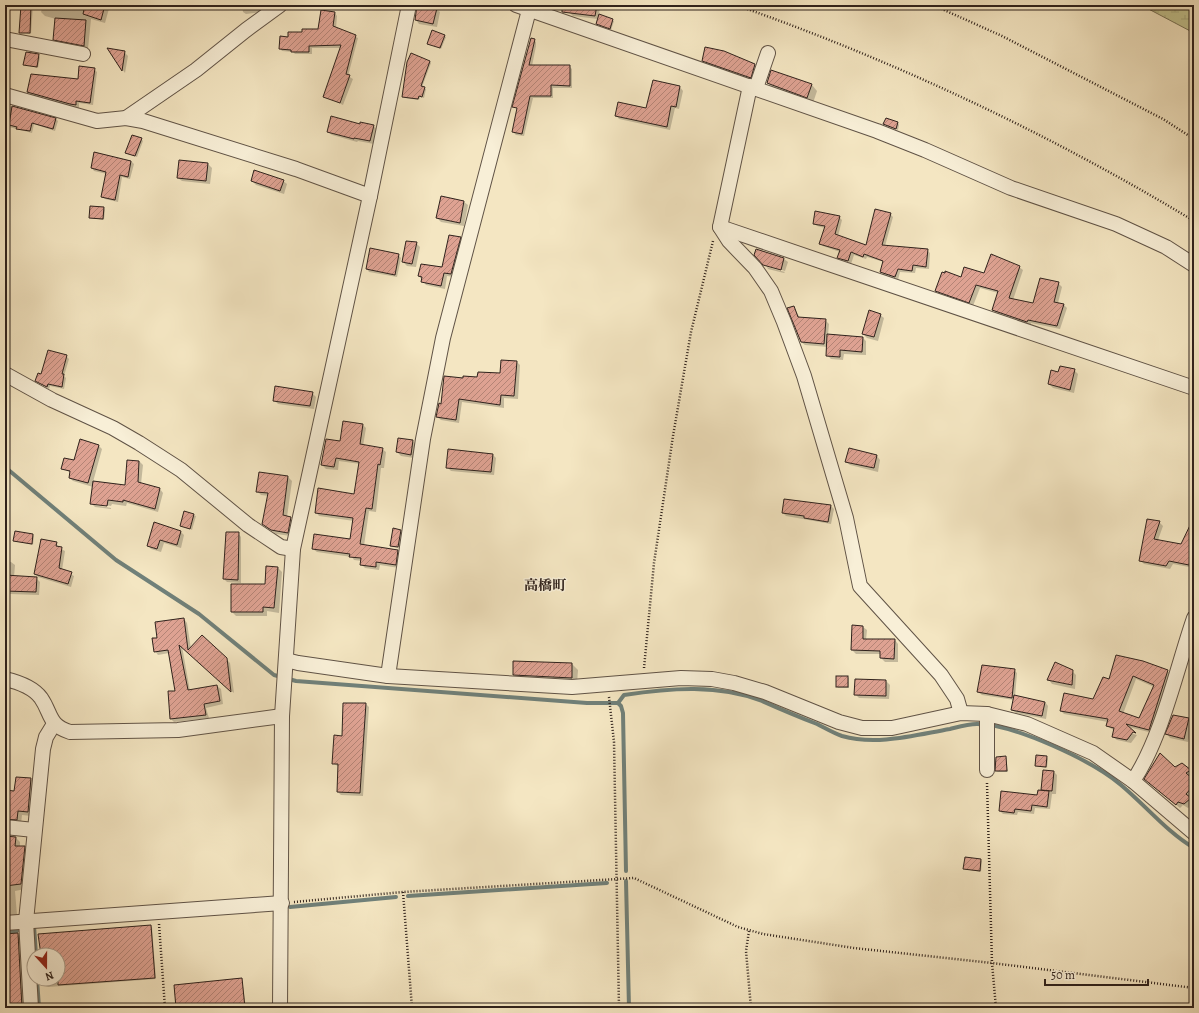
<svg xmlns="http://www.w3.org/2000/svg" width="1199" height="1013" viewBox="0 0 1199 1013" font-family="Alegreya,'Noto Serif JP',serif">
<defs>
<pattern id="wetland-marsh" width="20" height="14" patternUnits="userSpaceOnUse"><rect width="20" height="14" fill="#c2c38f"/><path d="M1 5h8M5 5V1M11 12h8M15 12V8" fill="none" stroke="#a7a77b"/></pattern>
<pattern id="building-hatch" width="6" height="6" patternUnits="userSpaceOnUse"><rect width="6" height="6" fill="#dea292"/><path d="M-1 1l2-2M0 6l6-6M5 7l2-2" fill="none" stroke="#b48476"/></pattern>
</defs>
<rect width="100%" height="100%" fill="#f4e6c2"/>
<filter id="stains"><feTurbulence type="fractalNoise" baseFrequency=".005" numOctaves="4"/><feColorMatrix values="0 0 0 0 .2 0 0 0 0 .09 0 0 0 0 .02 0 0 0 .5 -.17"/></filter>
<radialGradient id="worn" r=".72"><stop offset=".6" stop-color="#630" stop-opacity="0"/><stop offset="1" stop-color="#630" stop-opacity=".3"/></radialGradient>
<polygon fill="url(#wetland-marsh)" stroke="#787256" points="1141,5 1194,5 1194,33"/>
<g fill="#0003" fill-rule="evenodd">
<polygon points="22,5 33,5 31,34 20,32"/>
<polygon points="43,5 110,5 105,23 91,19 88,49 59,44 54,39 56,19 45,16 41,12"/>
<polygon points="242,5 265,5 265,10 262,12 246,14 243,12"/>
<polygon points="418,5 436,9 440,12 437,27 419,24 416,20"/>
<polygon points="571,5 600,5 599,15 614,21 611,30 598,25 597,24 598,19 573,16 570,13"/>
<polygon points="335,13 337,16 336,28 358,38 348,76 353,79 343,105 324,96 341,48 312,48 312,54 295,54 293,52 282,51 280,48 289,38 303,33 319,30"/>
<polygon points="444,36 446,37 441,49 428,43"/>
<polygon points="533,39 536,42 536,46 532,66 569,66 572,69 572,88 553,88 553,98 533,98 524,136 516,135 513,132 518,109 514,106"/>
<polygon points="109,50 124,52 128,56 125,73"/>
<polygon points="38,55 40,57 38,68 24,64"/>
<polygon points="430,61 431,63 422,87 426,89 424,98 420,97 419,100 405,98 403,97"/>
<polygon points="703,61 755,65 758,69 754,80 707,64"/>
<polygon points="94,69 97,72 93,105 79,103 79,108 31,95 28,92 79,80"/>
<polygon points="653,81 680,87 683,91 679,109 675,108 670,130 619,119 616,115 647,109"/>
<polygon points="768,83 812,85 817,91 813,103 774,89"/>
<polygon points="5,105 56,119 58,121 55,131 34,124 32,133 5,126"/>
<polygon points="886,119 898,123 899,125 898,130 886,126 885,124"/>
<polygon points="361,125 373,126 377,129 374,144 358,141 357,142 332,135 328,132"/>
<polygon points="141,139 143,141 137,157 128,154 126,152"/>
<polygon points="95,153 131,161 134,164 130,179 122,177 118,202 105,199 103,197 107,174 94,171 92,168"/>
<polygon points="180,161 208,164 212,168 210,184 182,181 178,178"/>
<polygon points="252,181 283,181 287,184 284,194 256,185"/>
<polygon points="442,197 464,202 468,205 464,226 441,222 437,218"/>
<polygon points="104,208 105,210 104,220 90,218"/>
<polygon points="890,214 893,217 885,246 927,250 930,253 929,269 916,268 915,273 900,272 898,280 884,275 881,272 884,262 867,257 866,259 854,255 851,264 841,260 838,258 840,252 823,246 820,243 825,228 817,226 814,223 839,217 842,220 838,236 866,246"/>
<polygon points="460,238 464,241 454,277 447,276 445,289 426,285 419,276 443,268"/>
<polygon points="416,243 420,247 416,267 407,266 403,262"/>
<polygon points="757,250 784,259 788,262 785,271 764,264"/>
<polygon points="398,255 401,258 397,277 369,272 367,269"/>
<polygon points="767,267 785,272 784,273 768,269"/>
<polygon points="1019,267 1023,270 1013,300 1034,305 1058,283 1062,287 1058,303 1063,304 1067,308 1060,329 1031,323 1031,325 997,314 993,310 998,293 980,288 973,306 940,294 936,291 962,278"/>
<polygon points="794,307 800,318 825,320 829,324 828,335 863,338 866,341 866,355 844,354 843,360 831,359 827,355 828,347 805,345 801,342"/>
<polygon points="880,315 884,318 878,341 867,338 863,334"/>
<polygon points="66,356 69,359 64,376 66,378 64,389 50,386 49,389 36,381"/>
<polygon points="517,362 520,365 518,399 504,398 504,408 462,402 459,423 441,420 437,417 442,405 464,380 501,374"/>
<polygon points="1074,370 1078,374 1074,393 1053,388 1049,384 1059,373"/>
<polygon points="312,393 316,397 314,409 278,404 274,400"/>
<polygon points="363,425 366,428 363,446 382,449 386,452 384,468 381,468 376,512 369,511 364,546 398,551 401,554 399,568 380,565 379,570 365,568 361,564 362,561 354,560 352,557 317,552 313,549 351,540 354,521 319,516 316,512 355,495 360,464 339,461 338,470 326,469 322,465 341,443"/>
<polygon points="413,441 416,445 414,458 401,456 397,452"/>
<polygon points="99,446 102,449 93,482 126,486 128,461 139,461 143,465 141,484 160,489 163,493 158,512 127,503 126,506 112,504 111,506 94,503 94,505 111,508 111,509 95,507 91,503 93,487 73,481 70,478 71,473 62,468"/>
<polygon points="849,450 877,456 880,460 878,472 850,465 846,462"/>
<polygon points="492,454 496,458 494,475 451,471 447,467"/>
<polygon points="260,473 288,477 292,481 287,517 295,522 291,536 276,534 263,524 269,496 261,495 257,491"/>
<polygon points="785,500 831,506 834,509 831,524 786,516 783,513"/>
<polygon points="184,512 196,516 192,530 181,525"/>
<polygon points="1194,520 1194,568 1173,564 1170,569 1144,564 1140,560 1159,522 1163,526 1158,540 1182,545"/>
<polygon points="154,524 181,532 184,535 181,548 164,543 161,552 151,549 148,545"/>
<polygon points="401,531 402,532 400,548 393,547 391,546"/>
<polygon points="238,533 241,537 241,583 227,582 224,579"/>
<polygon points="33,534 34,536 33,545 14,541"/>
<polygon points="56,543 59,548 65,551 62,570 74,576 71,587 38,577 35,574"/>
<polygon points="5,561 11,562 15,565 14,577 36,578 40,582 39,595 10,594 9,614 5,614"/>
<polygon points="278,568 282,572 279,613 267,611 267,616 236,616 232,612 266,585"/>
<polygon points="184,619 187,623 191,649 226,659 230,663 234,693 182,646 190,691 217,686 221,689 223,704 206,708 209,718 174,722 171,719 176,692 169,653 158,655 155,651 158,639"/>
<polygon points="863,627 867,630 866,640 895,640 898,644 898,662 885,662 881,658 881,654 856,654 852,650"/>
<path d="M1116,656L1167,671L1171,674L1153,733L1128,727L1127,732L1137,735L1131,743L1117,740L1113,737L1115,731L1107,726L1108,722L1064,714L1061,711L1094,700L1109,681ZM1136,679L1154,687L1140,720L1123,714Z"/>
<polygon points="572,664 578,670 577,684 520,680 514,675"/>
<polygon points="1014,670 1017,673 1015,697 1045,702 1048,706 1046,719 1016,713 1012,710 1014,700 982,695 978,692"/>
<polygon points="1072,671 1076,675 1075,689 1052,684 1049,680"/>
<polygon points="848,677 849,678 849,688 838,688 837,686"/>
<polygon points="886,681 890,685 889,699 859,698 855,694"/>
<polygon points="366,704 369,707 363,796 341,795 338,792 339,767 333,763 343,737"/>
<polygon points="1189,719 1193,722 1188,742 1170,738 1167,734"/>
<polygon points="1006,757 1008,772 998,772 996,771"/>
<polygon points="1047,757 1048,759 1047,768 1036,766"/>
<polygon points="1175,768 1190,770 1193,774 1182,782 1194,784 1194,802 1188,808 1183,805 1180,808 1149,782"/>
<polygon points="1054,772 1057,775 1056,794 1052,794 1050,809 1035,808 1034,814 1018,812 1017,815 1003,814 1000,811 1038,796 1044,791 1042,789"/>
<polygon points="17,778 31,779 35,783 32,816 22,815 21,824 5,825 5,791 15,792"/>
<polygon points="5,836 16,838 20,842 20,847 24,847 29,852 25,889 15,891 17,915 5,916"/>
<polygon points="981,860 982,861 981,872 964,869"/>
<polygon points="150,926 152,927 156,979 48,987 46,986 46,979 58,979 58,955 42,955"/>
<polygon points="18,934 20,936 24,1008 5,1008 5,935"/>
<polygon points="242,979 246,1008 177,1008"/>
</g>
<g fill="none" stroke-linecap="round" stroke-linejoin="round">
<g stroke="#708079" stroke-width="4">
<path d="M5,467L116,560L199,614L274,675L296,681L587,703H618L624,695C670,688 719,684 762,701C780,709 799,717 817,724C825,728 833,733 842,736C877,746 915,735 950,729C958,727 968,724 977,724C1014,724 1093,761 1121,785C1146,806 1167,832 1194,848"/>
<polyline points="618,703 621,706 623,713 626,871"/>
<polyline points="626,881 629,1008"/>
<polyline points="408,896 607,883"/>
<polyline points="290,907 396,897"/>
<polyline points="5,932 17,931"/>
<polyline points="36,955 34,926 37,926"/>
<polyline points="37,979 39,1008"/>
</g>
</g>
<g fill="url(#building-hatch)" stroke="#2f221c" fill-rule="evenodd">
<polygon points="21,5 31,5 30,33 19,33"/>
<polygon points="85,5 105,5 101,20 83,14"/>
<polygon points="417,5 437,8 433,24 415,20"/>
<polygon points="562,5 597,5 595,16 562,12"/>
<polygon points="321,10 335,12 333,26 356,35 346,74 350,75 340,103 323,97 341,45 309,46 309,52 291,52 291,50 279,49 280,36 288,37 288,32 302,32 302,29 318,29"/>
<polygon points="599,14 613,19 610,29 596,24"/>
<polygon points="55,18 86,20 84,46 53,40"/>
<polygon points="432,30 445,35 440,48 427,44"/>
<polygon points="531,38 535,39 529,65 570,65 570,86 551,85 551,96 530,96 522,134 512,132 517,108 512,107"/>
<polygon points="705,47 724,51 755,64 751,78 702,61"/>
<polygon points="107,48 125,51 122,71"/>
<polygon points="26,52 39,54 37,67 23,65"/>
<polygon points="411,53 430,61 421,86 425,87 422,97 419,96 418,99 402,97 407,62"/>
<polygon points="79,66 95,68 90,103 76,101 76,105 70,104 27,92 31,74 78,79"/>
<polygon points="771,70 812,84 807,98 767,83"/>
<polygon points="653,80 680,86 676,107 671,106 667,127 615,116 618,102 646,108"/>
<polygon points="12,106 56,118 53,129 32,123 30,131 16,129 17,127 9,125"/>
<polygon points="331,116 360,124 360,122 374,125 370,141 354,138 354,139 327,132"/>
<polygon points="886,118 898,122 896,129 883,124"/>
<polygon points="132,135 142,138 135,156 125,153"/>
<polygon points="94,152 131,161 128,177 120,175 115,200 101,197 106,172 91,168"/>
<polygon points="179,160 208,163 206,181 177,178"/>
<polygon points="254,170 284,180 280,191 251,181"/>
<polygon points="441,196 464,201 460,223 436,218"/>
<polygon points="90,206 104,207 103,219 89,218"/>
<polygon points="875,209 891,213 882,245 928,249 926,267 913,265 912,271 898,269 895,277 880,272 883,261 864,254 863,257 851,252 848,261 837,258 840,250 819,244 825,226 813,224 815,211 840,216 835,234 866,245"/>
<polygon points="449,235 461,237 451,274 444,273 441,286 421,282 422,277 418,276 421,264 442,267"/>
<polygon points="406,241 417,242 412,264 402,262"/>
<polygon points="370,248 399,254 395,275 366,269"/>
<polygon points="756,249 784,258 781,270 763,265 754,255"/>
<polygon points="991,254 1020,266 1009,298 1033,303 1040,278 1059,282 1054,302 1064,304 1057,326 1028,320 1027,322 992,310 998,291 976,285 969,303 935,291 942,272 945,273 945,271 961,277 964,267 984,273"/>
<polygon points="794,306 798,317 826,319 824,344 801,342 787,308"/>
<polygon points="869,310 881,314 874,337 862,334"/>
<polygon points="827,334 863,337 862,352 840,350 840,357 826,356"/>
<polygon points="48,350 67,355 62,374 64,374 62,387 48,384 47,387 35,381 38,373 41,374"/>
<polygon points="501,360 517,361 514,396 501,395 500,405 459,399 456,420 436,417 439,403 441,404 444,376 463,378 463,376 477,377 478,372 500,373"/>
<polygon points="1060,366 1075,369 1070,390 1048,384 1051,370 1058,372"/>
<polygon points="275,386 313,392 310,406 273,401"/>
<polygon points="343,421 363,424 360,444 383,448 380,465 378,464 372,509 366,508 360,544 398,550 396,565 376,562 376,567 360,565 361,558 349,557 350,554 312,549 314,534 350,539 353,518 315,513 318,488 354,494 359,462 336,458 334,467 321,465 326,439 340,441"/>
<polygon points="398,438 413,440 411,455 396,452"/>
<polygon points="80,439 99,445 88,483 69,478 70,471 61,469 64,458 74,460"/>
<polygon points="849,448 877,455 874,468 845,462"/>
<polygon points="448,449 493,454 491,472 446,468"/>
<polygon points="127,460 139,461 138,482 160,488 155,509 123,500 123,502 108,500 107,506 90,504 93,481 125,485"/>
<polygon points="259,472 288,476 283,515 291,517 288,533 271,530 262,524 268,493 256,492"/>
<polygon points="784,499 831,505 828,522 804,518 804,516 782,513"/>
<polygon points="184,511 194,514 190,529 180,526"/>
<polygon points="1194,517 1194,566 1169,561 1166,566 1139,561 1147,519 1160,521 1154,539 1181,544"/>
<polygon points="154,522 181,531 177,545 160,540 157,549 147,546"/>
<polygon points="393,528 401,530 398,547 390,546"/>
<polygon points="15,531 33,534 32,544 13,541"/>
<polygon points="226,532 239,532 238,580 223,579"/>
<polygon points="41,539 57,542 56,546 62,547 59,568 72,572 68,584 34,574"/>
<polygon points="266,566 278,567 274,608 263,607 263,612 231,612 231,584 265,584"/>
<polygon points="5,575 37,577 36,592 5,591"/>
<polygon points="184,618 188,650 202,635 227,658 231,692 179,645 188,690 217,685 220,701 204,704 206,715 170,719 168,691 175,691 168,650 154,652 152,638 157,638 155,622"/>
<polygon points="852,625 863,626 863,639 895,639 894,659 880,658 880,651 851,650"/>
<path d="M1116,655L1143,661L1168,670L1149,730L1126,724L1136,733L1133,732L1127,740L1112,737L1114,728L1106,726L1108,719L1060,711L1064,693L1093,699L1103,677L1109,679ZM1133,676L1154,685L1139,718L1119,711Z"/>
<polygon points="513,661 572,663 572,678 513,675"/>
<polygon points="1055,662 1073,670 1072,685 1047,680"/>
<polygon points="982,665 1015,669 1012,698 977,692"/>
<rect x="836" y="676" width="12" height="11"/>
<polygon points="855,679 886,680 886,696 854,695"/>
<polygon points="1014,695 1045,702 1042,716 1011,710"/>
<polygon points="343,703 366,703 360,793 337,792 338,764 332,764 334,735 342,736"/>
<polygon points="1173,715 1189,718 1184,739 1165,734"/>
<polygon points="1160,753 1175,767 1182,763 1191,770 1186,773 1194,780 1194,785 1186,794 1191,798 1184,804 1178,802 1176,805 1144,779"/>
<polygon points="1036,755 1047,756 1046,767 1035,766"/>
<polygon points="1006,756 1007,771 995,771 996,757"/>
<polygon points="1043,770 1054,771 1052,791 1041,790"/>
<polygon points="16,777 31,778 28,812 18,811 17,820 5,819 5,790 14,791"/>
<polygon points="1038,790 1049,791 1047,807 1032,805 1031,811 1015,809 1014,813 999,811 1001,791 1037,795"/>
<polygon points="5,836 16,837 15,846 25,846 21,884 5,886"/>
<polygon points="965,857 981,859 980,871 963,869"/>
<polygon points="151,925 155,978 58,985 58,955 41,955 38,934"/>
<polygon points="18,933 22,1008 5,1008 5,934"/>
<polygon points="242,978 245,1008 176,1008 174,985"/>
</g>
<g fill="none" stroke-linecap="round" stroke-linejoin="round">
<g stroke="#605346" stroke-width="16">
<g id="minor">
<polyline points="516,5 877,131 925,150 1011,188 1116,224 1166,247 1194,265"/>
<polyline points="5,39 83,54"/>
<polyline points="750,86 720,227 729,241 755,268 771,291 784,322 804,376 846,518 860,586 941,675 957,699 961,713"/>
<polyline points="756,88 768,53"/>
<polyline points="5,95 97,121 126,118 196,70 246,30 280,5"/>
<polyline points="126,118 143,121 296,169 370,196"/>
<polyline points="720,227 1194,388"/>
<polyline points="5,374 52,400 113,428 139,443 181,470 248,525 281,547 293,549"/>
<polyline points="286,660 298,663 388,676 572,687 681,678 712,679 734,683 765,692 839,722 862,728 892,728 961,713 987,714 1027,724 1093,753 1133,781 1194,833"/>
<polyline points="388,676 423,439 443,338 529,10"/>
<path d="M5,679C18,682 33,687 41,698C52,714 48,725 70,732L178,730L282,716"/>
<polyline points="987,770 987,714"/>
<path d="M1133,781C1162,738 1177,667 1194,618"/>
<polyline points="5,827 34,830"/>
<polyline points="5,923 282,903"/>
<polyline points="31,1008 26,921 43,749 46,737 54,724"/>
<polyline points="280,1008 282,716 293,549 370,196 409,5"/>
</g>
</g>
<g stroke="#2f221c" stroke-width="2.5" stroke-dasharray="1 2" stroke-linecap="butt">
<path d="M736,5C895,61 1050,134 1194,221"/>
<polyline points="933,5 1002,36 1163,119 1194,139"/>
<polyline points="644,668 654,563 673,436 691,332 713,241"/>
<polyline points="609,697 614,742 619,1008"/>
<polyline points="987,783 992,963 996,1008"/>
<polyline points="403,892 412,1008"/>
<polyline points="294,902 403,892 634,878 738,927 763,934 854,948 992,963 1194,988"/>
<polyline points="159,924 165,1008"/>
<polyline points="749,931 746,951 751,1008"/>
</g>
<use href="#minor" stroke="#f8efd7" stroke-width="14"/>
</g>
<g text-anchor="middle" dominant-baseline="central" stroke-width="3" stroke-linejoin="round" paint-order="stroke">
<g font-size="14" font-weight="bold" fill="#2f221c" stroke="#f8efd7">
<text x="545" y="585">高橋町</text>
</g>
</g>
<rect width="1199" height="1013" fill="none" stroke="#f4e6c2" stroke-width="20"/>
<rect x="6" y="6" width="1187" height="1001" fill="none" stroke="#2f221c" stroke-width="2"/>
<rect x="10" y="10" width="1179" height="993" fill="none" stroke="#2f221c"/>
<g transform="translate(46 967) rotate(159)"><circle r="19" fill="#f8efd7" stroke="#a89d8c"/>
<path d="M0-3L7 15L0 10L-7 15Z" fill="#8f2418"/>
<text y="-6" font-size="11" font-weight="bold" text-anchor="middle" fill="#2f221c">N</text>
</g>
<path d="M1045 979v6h103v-6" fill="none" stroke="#2f221c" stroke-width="2"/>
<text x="1051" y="979" font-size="12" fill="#2f221c" stroke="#f8efd7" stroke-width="3" paint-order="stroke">50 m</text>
<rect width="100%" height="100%" filter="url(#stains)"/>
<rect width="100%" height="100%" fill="url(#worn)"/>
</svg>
